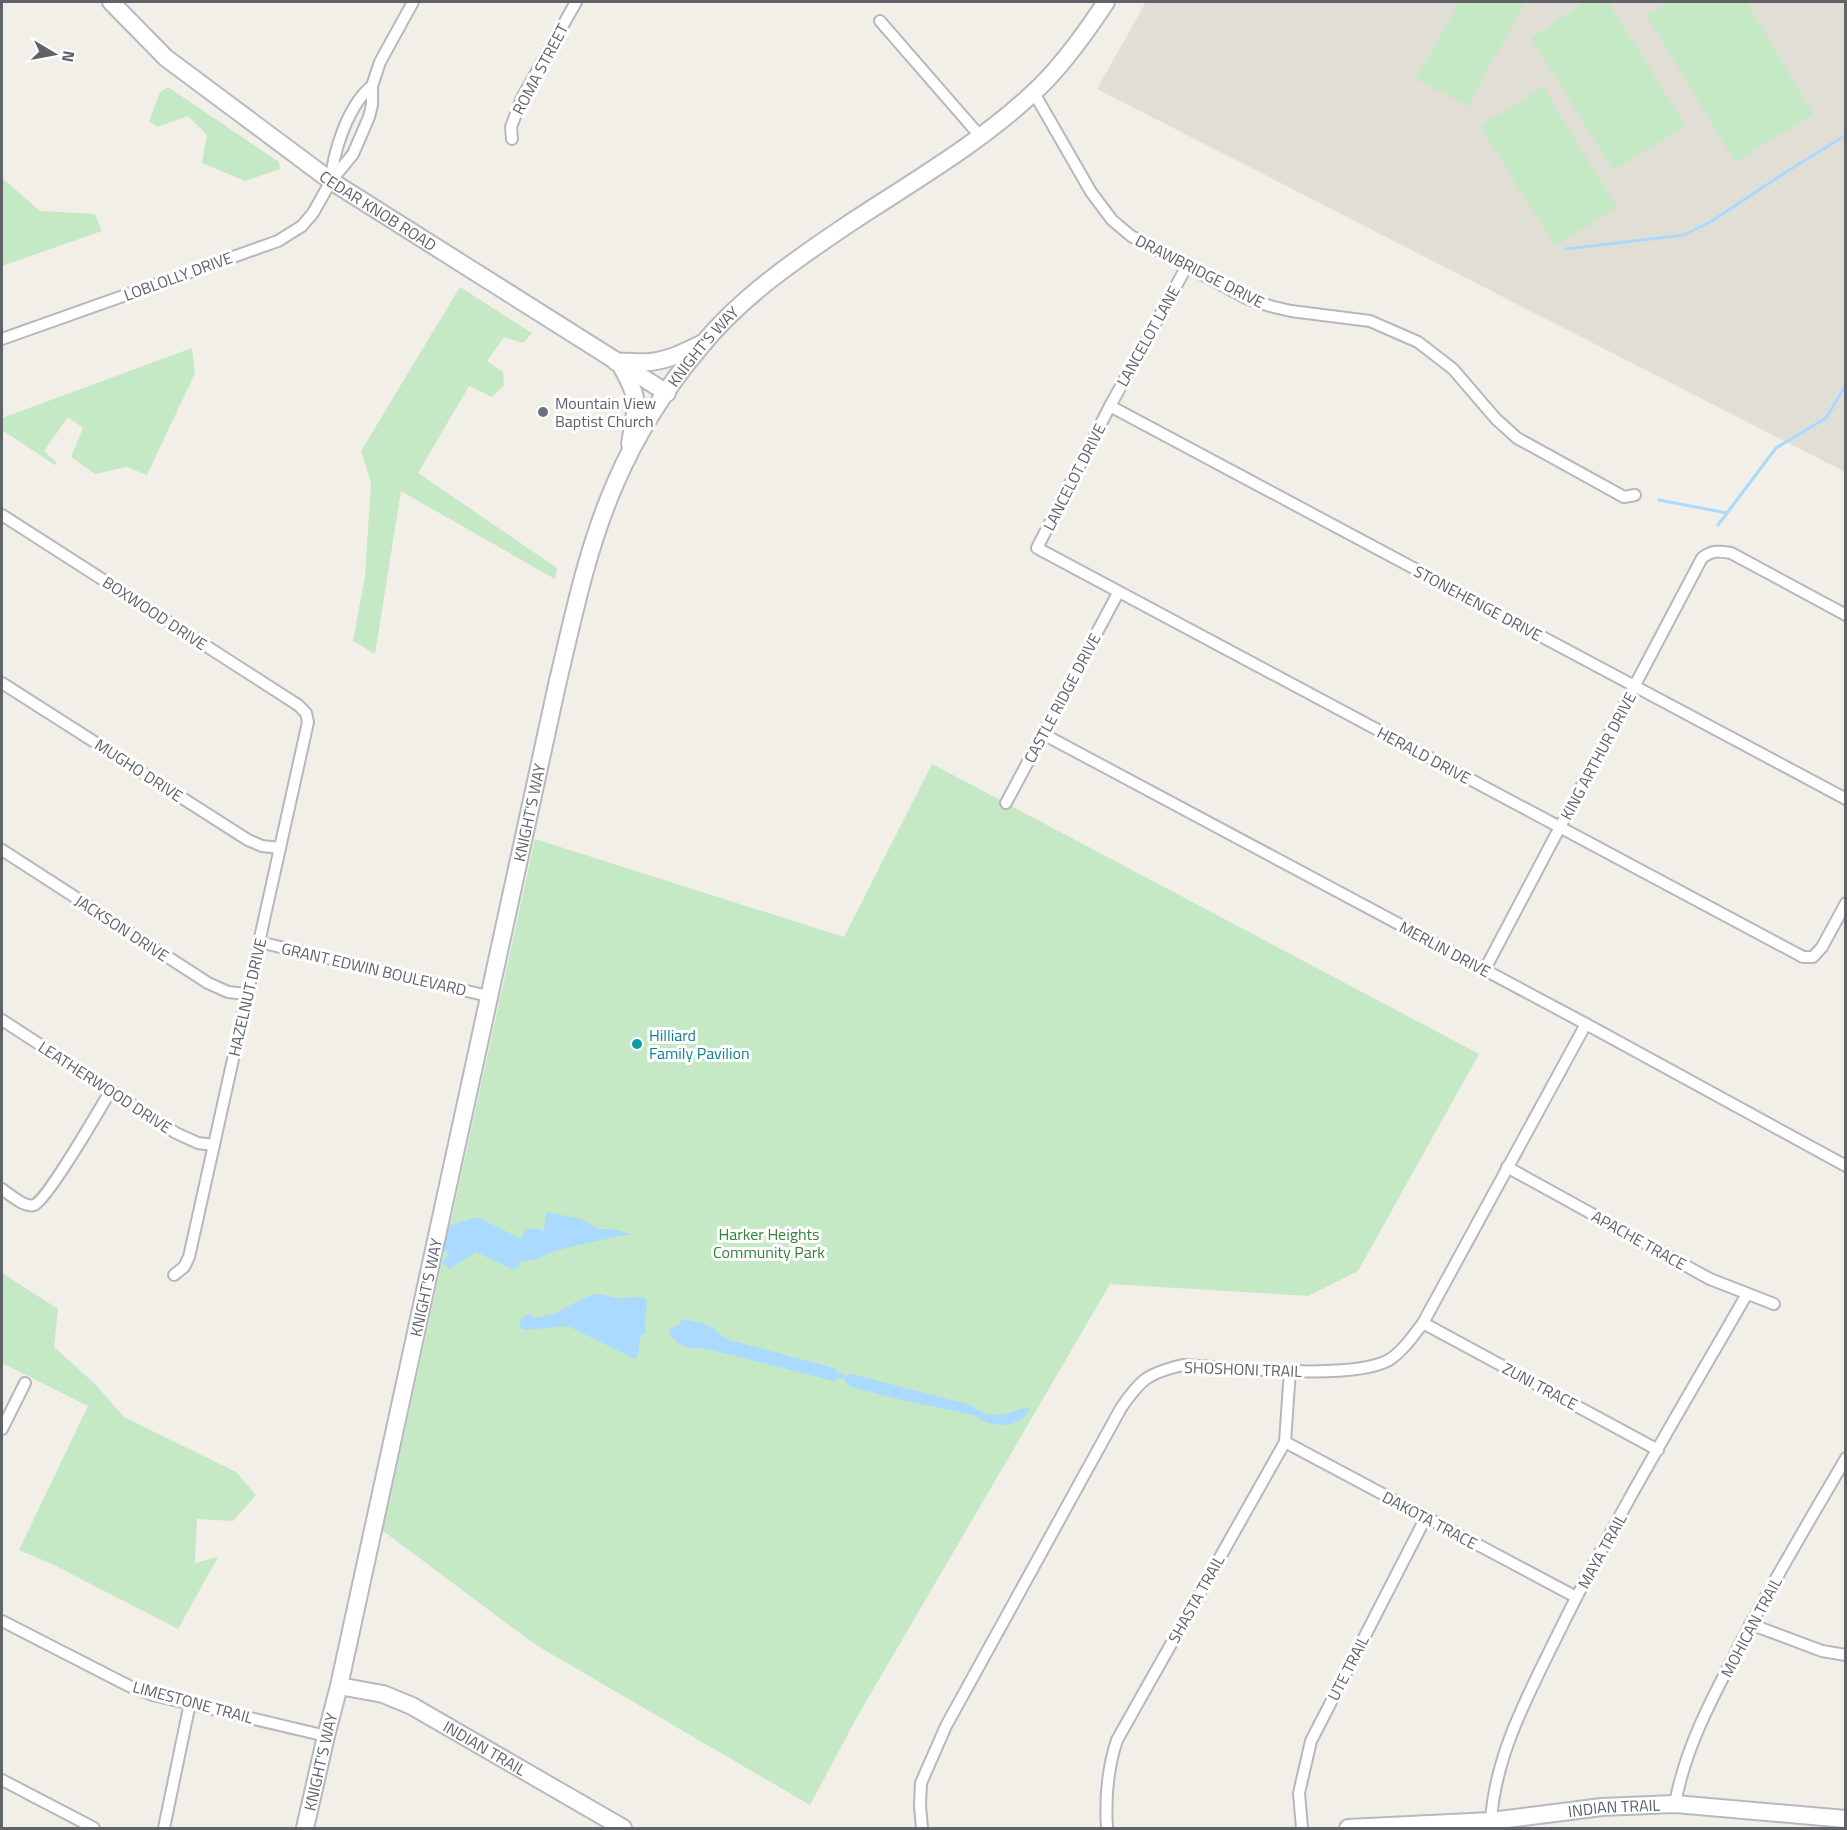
<svg xmlns="http://www.w3.org/2000/svg" width="1847" height="1830" viewBox="0 0 1847 1830" font-family="'Titillium Web',sans-serif">
<rect width="100%" height="100%" fill="#f1efe8"/>
<polygon fill="#e1ded6" points="1146,2 1845,2 1845,472 1097,89"/>
<g fill="#c5e8c5">
<polygon points="1460,2 1525,2 1468,106 1416,79"/>
<polygon points="1585,2 1608,2 1686,126 1613,170 1531,38"/>
<polygon points="1670,2 1747,2 1813,114 1735,162 1646,15"/>
<polygon points="168,87 279,162 280,169 245,181 202,163 207,135 188,116 157,127 149,121 160,92"/>
<polygon points="1543,87 1617,207 1555,246 1480,126"/>
<polygon points="2,178 40,211 95,214 102,231 2,266"/>
<polygon points="460,287 532,333 523,343 504,337 487,361 503,372 504,385 492,397 469,386 418,473 557,568 555,579 401,491 375,654 353,641 365,576 371,483 361,451"/>
<polygon points="192,348 195,373 147,475 127,467 95,474 71,457 83,428 68,417 44,451 57,463 55,465 2,430 2,418"/>
<polygon points="932,764 1479,1054 1358,1271 1308,1296 1110,1284 857,1717 810,1805 536,1645 383,1531 535,839 844,937"/>
<polygon points="2,1273 58,1309 54,1347 95,1384 124,1417 236,1472 256,1495 233,1521 197,1519 195,1563 218,1557 178,1629 52,1564 19,1550 88,1406 2,1363"/>
</g>
<g fill="#aadaff">
<polygon points="546,1212 581,1219 599,1229 612,1229 631,1234 573,1246 552,1252 537,1259 520,1262 519,1268 512,1269 476,1252 449,1269 441,1261 449,1256 443,1249 448,1226 477,1217 522,1239 525,1230 535,1228 544,1231"/>
<path d="M599,1294L617,1298L639,1297L646,1299L647,1304L645,1324L646,1332L640,1336L638,1355L635,1359L568,1326L524,1330L520,1327V1321L524,1316L530,1314L534,1318C541,1316 551,1316 558,1312C571,1306 584,1295 599,1294Z"/>
<path d="M683,1319C691,1321 700,1322 708,1325C716,1329 720,1336 729,1340L834,1368L837,1372L846,1376L852,1374L970,1405C995,1423 1004,1412 1030,1407C1028,1411 1025,1417 1021,1419C1008,1429 986,1425 974,1415L902,1400L855,1388L848,1385L844,1379L839,1378L834,1381L703,1348C686,1350 681,1346 669,1335L671,1328L677,1326Z"/>
</g>
<g fill="none" stroke-linecap="round" stroke-linejoin="round">
<g stroke="#aadaff" stroke-width="3">
<polyline points="1566,249 1684,235 1712,221 1786,172 1846,135"/>
<polyline points="1659,500 1727,513"/>
<polyline points="1718,525 1776,448 1826,418 1846,385"/>
</g>
<g stroke="#b5b8bc" stroke-width="14">
<g id="street">
<polyline points="880,21 980,136"/>
<polyline points="1034,93 1091,192 1112,220 1131,236 1246,298 1270,306 1291,311 1370,321 1418,342 1453,369 1496,419 1517,438 1624,497 1635,495"/>
<polyline points="512,139 511,127 522,98 576,2"/>
<path d="M331,181C333,152 348,105 372,86"/>
<polyline points="1187,266 1110,406 1037,548 1803,957 1813,957 1822,947 1846,903"/>
<polyline points="2,339 278,241 302,226 313,213 331,181 353,154 369,117 372,105 372,86 380,62 413,2"/>
<polyline points="1110,406 1846,799"/>
<polyline points="2,515 298,705 306,713 308,722 189,1257 184,1267 174,1275"/>
<polyline points="2,683 248,840 262,846 280,848"/>
<polyline points="1043,734 1586,1024 1846,1166"/>
<polyline points="1006,803 1118,593"/>
<polyline points="2,850 208,983 228,992 247,994"/>
<polyline points="259,942 488,996"/>
<path d="M1484,971L1702,558C1712,550 1719,551 1731,553L1846,615"/>
<polyline points="2,1020 176,1133 198,1143 214,1145"/>
<polyline points="1507,1167 1710,1279 1774,1304"/>
<path d="M2,1189C9,1194 25,1208 34,1205C46,1202 101,1107 111,1090"/>
<polyline points="1423,1323 1658,1450"/>
<polyline points="2,1429 25,1383"/>
<polyline points="1285,1442 1576,1597"/>
<polyline points="2,1621 129,1686 153,1695 326,1736"/>
<polyline points="1750,1624 1822,1651 1846,1655"/>
<polyline points="2,1780 94,1828"/>
<path d="M1675,1804C1684,1753 1708,1706 1732,1660C1767,1591 1807,1525 1846,1458"/>
<path d="M1491,1821C1495,1757 1526,1699 1554,1642C1612,1523 1681,1409 1747,1294"/>
<polyline points="164,1828 190,1703"/>
<path d="M922,1828L920,1806L921,1783L946,1726L1121,1408C1141,1379 1148,1373 1183,1365C1230,1367 1351,1381 1389,1360C1403,1351 1413,1336 1423,1323L1586,1024"/>
<path d="M1107,1828C1105,1797 1107,1770 1117,1740L1285,1442L1290,1370"/>
<polyline points="1302,1828 1299,1793 1311,1741 1426,1517"/>
</g>
</g>
<g stroke="#b6babf" stroke-width="20">
<g id="secondary">
<path id="s1" d="M111,2L166,58L331,181L667,393"/>
<path d="M616,362C627,361 639,363 650,362C669,360 685,352 701,344"/>
<path d="M621,366C642,402 636,405 630,444"/>
<path id="s2" d="M339,1686L383,1694L412,1706L623,1828"/>
<path id="s3" d="M305,1828L326,1736L339,1686L557,685C573,618 587,548 615,484C636,435 667,386 702,345C742,296 798,258 850,223C912,182 977,145 1032,94C1061,68 1085,34 1106,2"/>
<path id="s4" d="M1348,1828L1491,1821L1602,1807L1675,1804L1846,1819"/>
</g>
</g>
<use href="#street" stroke="#fff" stroke-width="10"/>
<use href="#secondary" stroke="#fff" stroke-width="16"/>
</g>
<circle fill="#6b7280" stroke="#fff" stroke-width="2" cx="543" cy="412" r="6"/>
<circle fill="#0f9aa8" stroke="#fff" stroke-width="2" cx="637" cy="1044" r="6"/>
<g text-anchor="middle" dominant-baseline="central" stroke-width="6" stroke-linejoin="round" paint-order="stroke">
<g font-size="16" fill="#5f6368" stroke="#fff">
<text transform="translate(540 69) rotate(-62)">ROMA STREET</text>
<text stroke="none"><textPath href="#s1" startOffset="340">CEDAR KNOB ROAD</textPath></text>
<text transform="translate(1200 271) rotate(27)">DRAWBRIDGE DRIVE</text>
<text transform="translate(178 276) rotate(-20)">LOBLOLLY DRIVE</text>
<text transform="translate(1148 336) rotate(-61)">LANCELOT LANE</text>
<text stroke="none"><textPath href="#s3" startOffset="1544">KNIGHT'S WAY</textPath></text>
<text transform="translate(1074 477) rotate(-63)">LANCELOT DRIVE</text>
<text transform="translate(1478 603) rotate(28)">STONEHENGE DRIVE</text>
<text transform="translate(155 613) rotate(33)">BOXWOOD DRIVE</text>
<text transform="translate(1062 698) rotate(-62)">CASTLE RIDGE DRIVE</text>
<text transform="translate(1424 755) rotate(28)">HERALD DRIVE</text>
<text transform="translate(1598 756) rotate(-62)">KING ARTHUR DRIVE</text>
<text transform="translate(139 770) rotate(33)">MUGHO DRIVE</text>
<text stroke="none"><textPath href="#s3" startOffset="1040">KNIGHT'S WAY</textPath></text>
<text transform="translate(122 928) rotate(33)">JACKSON DRIVE</text>
<text transform="translate(1445 949) rotate(28)">MERLIN DRIVE</text>
<text transform="translate(374 969) rotate(13)">GRANT EDWIN BOULEVARD</text>
<text transform="translate(247 997) rotate(-77)">HAZELNUT DRIVE</text>
<text transform="translate(105 1087) rotate(33)">LEATHERWOOD DRIVE</text>
<text transform="translate(1639 1240) rotate(29)">APACHE TRACE</text>
<text stroke="none"><textPath href="#s3" startOffset="554">KNIGHT'S WAY</textPath></text>
<text transform="translate(1243 1369) rotate(2)">SHOSHONI TRAIL</text>
<text transform="translate(1540 1386) rotate(28)">ZUNI TRACE</text>
<text transform="translate(1430 1520) rotate(28)">DAKOTA TRACE</text>
<text transform="translate(1602 1551) rotate(-61)">MAYA TRAIL</text>
<text transform="translate(1196 1599) rotate(-61)">SHASTA TRAIL</text>
<text transform="translate(1751 1627) rotate(-62)">MOHICAN TRAIL</text>
<text transform="translate(1348 1668) rotate(-63)">UTE TRAIL</text>
<text transform="translate(193 1702) rotate(15)">LIMESTONE TRAIL</text>
<text stroke="none"><textPath href="#s2" startOffset="160">INDIAN TRAIL</textPath></text>
<text stroke="none"><textPath href="#s3" startOffset="68">KNIGHT'S WAY</textPath></text>
<text stroke="none"><textPath href="#s4" startOffset="267">INDIAN TRAIL</textPath></text>
</g>
<g font-size="16" fill="#5b616d" stroke="#fff" text-anchor="start">
<text x="555" y="403">Mountain View<tspan x="555" dy="18">Baptist Church</tspan></text>
</g>
<g font-size="16" fill="#0d838f" stroke="#fff" text-anchor="start">
<text x="649" y="1035">Hilliard<tspan x="649" dy="18">Family Pavilion</tspan></text>
</g>
<g font-size="16" fill="#348238" stroke="#fff">
<text x="769" y="1234">Harker Heights<tspan x="769" dy="18">Community Park</tspan></text>
</g>
</g>
<rect width="1847" height="1830" fill="none" stroke="#5f6368" stroke-width="6"/>
<g transform="translate(54 54) rotate(100)" stroke="#ffffff" stroke-width="4.5" paint-order="stroke">
<path d="M0-4.5L10 22L0 15L-10 22Z" fill="#5f6368"/>
<text y="-9" font-size="16" font-weight="bold" text-anchor="middle" fill="#5f6368">N</text>
</g>
</svg>
